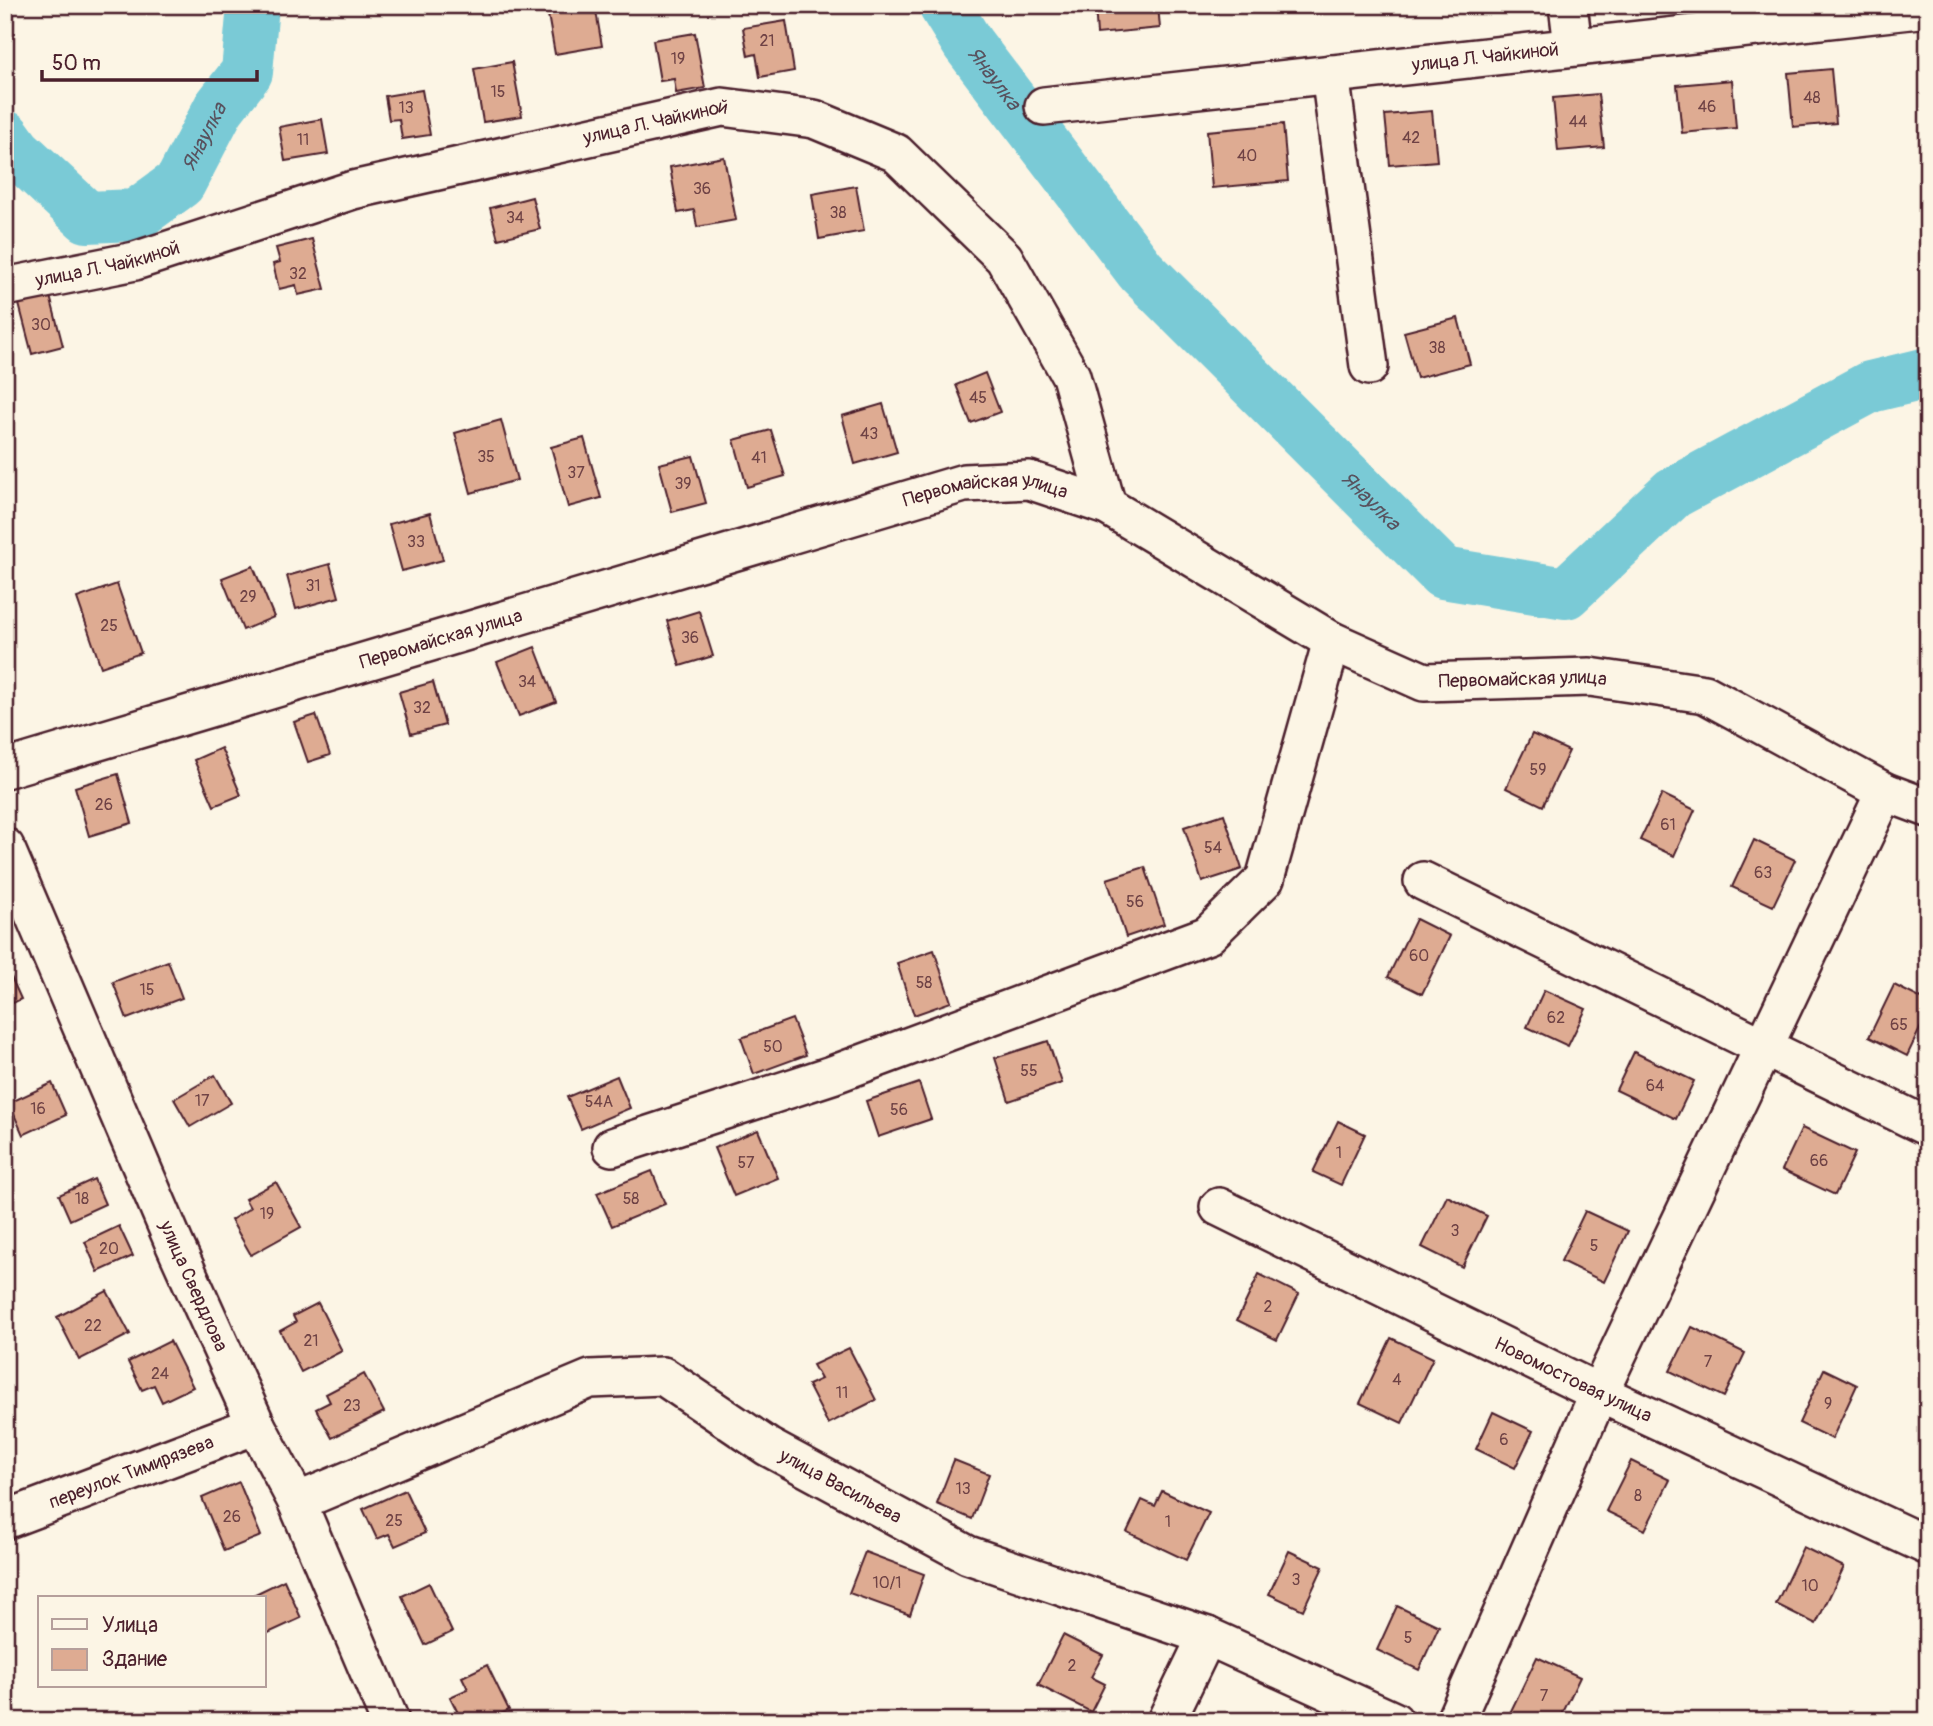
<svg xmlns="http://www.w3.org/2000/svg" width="1933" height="1726" viewBox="0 0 1933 1726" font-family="Pangolin,sans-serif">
<rect width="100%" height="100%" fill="#fcf5e5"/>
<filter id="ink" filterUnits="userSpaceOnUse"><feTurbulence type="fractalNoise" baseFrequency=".0143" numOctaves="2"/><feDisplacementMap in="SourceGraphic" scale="14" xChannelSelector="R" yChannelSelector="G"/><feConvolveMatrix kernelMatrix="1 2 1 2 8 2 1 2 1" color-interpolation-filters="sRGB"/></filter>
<g filter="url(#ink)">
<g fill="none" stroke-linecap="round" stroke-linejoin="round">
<g stroke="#7acad6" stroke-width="52">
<path id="s1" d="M944,5L968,44L1141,271L1443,573L1566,593L1673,493L1870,387L1928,373"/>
<path id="s2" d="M5,136L16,151L87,217L136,215L180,183L219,108L247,72L253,5"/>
</g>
</g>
<g fill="#deab92" stroke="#4a1f2b" stroke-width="2">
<polygon points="567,5 595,5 602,46 555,54 547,9"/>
<polygon points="1095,5 1158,5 1160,28 1097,34"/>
<polygon points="1243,5 1296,5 1243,10"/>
<polygon points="786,21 794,71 760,77 756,54 748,56 743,28"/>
<polygon points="695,33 705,88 676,93 674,79 660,81 653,40"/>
<polygon points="512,62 522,116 483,122 474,69"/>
<polygon points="1831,69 1836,123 1793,127 1788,73"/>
<polygon points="1732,80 1736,128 1682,133 1677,85"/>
<polygon points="422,90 430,135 402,139 399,119 389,120 385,96"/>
<polygon points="1598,94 1604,147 1558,151 1553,98"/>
<polygon points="1432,111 1437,161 1390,165 1385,115"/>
<polygon points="322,119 328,154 285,161 279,127"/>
<polygon points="1283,124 1288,181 1212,188 1207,131"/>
<polygon points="724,157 736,220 697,227 694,210 678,213 670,167"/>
<polygon points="856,186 864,231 819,239 812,194"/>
<polygon points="532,197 540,229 498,239 490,208"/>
<polygon points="312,239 325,289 298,295 296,285 279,289 273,264 280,262 276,248"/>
<polygon points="50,296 63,346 32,354 19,304"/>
<polygon points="1458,318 1470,364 1417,378 1404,332"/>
<polygon points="985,373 1000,412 971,423 956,385"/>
<polygon points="883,404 897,452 855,464 842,416"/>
<polygon points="501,420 517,480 471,493 455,433"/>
<polygon points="771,430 785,476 747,487 734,440"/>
<polygon points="584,438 601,498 568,507 551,447"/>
<polygon points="693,456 706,503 672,512 659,464"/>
<polygon points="430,513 443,560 402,571 389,524"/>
<polygon points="330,564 339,597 296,609 287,576"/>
<polygon points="253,566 274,617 243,630 222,578"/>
<polygon points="117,584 141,653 101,667 77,598"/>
<polygon points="699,611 713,656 680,666 667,621"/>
<polygon points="535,647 556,702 519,716 497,662"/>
<polygon points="433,682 445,725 411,734 399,692"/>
<polygon points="316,715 330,755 308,762 294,722"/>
<polygon points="1532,734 1569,751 1543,806 1506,788"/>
<polygon points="221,748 241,795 214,806 194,760"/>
<polygon points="118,774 132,823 89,836 75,787"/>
<polygon points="1662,794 1695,810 1674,856 1640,840"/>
<polygon points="1224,814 1242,869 1202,882 1184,827"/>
<polygon points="1754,840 1795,860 1773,906 1732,887"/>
<polygon points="1145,867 1164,924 1126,937 1107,879"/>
<polygon points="1416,919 1450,936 1422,994 1388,977"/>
<polygon points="934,950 951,1002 914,1015 897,963"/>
<polygon points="168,961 182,998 127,1019 113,982"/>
<polygon points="5,968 7,968 21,999 5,1007"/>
<polygon points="1894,985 1928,1002 1928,1012 1907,1056 1869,1037"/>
<polygon points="1544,990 1586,1009 1568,1046 1527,1027"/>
<polygon points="792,1019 806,1055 754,1074 741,1038"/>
<polygon points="1048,1041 1062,1083 1009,1101 995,1058"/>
<polygon points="1634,1052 1694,1081 1676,1119 1616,1090"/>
<polygon points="215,1075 231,1103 190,1127 174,1099"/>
<polygon points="617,1076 630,1108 581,1129 567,1097"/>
<polygon points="52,1083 66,1115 23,1135 9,1103"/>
<polygon points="919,1083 931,1119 878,1137 866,1101"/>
<polygon points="1338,1121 1365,1134 1341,1185 1313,1172"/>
<polygon points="1802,1128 1855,1153 1835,1195 1782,1170"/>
<polygon points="758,1130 778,1178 734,1196 714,1148"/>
<polygon points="652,1171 665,1204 612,1226 597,1193"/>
<polygon points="94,1179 105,1204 70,1220 59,1195"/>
<polygon points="276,1182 301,1227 251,1255 231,1220 250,1208 245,1199"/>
<polygon points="1447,1196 1487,1216 1462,1267 1422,1247"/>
<polygon points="1585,1211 1628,1231 1604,1282 1561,1261"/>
<polygon points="119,1226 133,1256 98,1272 85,1242"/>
<polygon points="1259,1274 1299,1294 1277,1340 1237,1320"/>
<polygon points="107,1291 130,1334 79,1360 57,1317"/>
<polygon points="318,1303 342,1351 301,1372 280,1331 296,1322 293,1316"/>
<polygon points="1692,1327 1745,1353 1724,1397 1670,1371"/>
<polygon points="1391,1338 1433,1358 1402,1423 1360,1403"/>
<polygon points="170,1341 193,1387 162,1402 154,1385 142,1390 128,1362"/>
<polygon points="849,1348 876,1400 828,1424 808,1385 821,1379 813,1365"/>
<polygon points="1824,1369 1857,1385 1832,1439 1799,1423"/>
<polygon points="364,1374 384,1412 332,1438 316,1409 330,1402 326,1394"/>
<polygon points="1493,1412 1533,1431 1515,1468 1476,1449"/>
<polygon points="954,1460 989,1474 972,1519 937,1504"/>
<polygon points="1631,1461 1670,1480 1645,1530 1606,1511"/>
<polygon points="239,1482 261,1536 224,1551 202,1498"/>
<polygon points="405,1490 425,1533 395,1546 389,1534 377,1539 363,1509"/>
<polygon points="1162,1491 1209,1513 1186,1560 1127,1532 1142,1500 1155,1506"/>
<polygon points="1803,1547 1844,1567 1816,1624 1776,1604"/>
<polygon points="1289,1551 1323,1567 1303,1610 1269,1594"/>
<polygon points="865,1552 924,1574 910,1615 849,1593"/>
<polygon points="284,1580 301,1618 264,1635 264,1598 247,1598"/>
<polygon points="429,1583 452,1632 425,1645 402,1596"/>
<polygon points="1397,1606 1439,1626 1419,1670 1377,1650"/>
<polygon points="1063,1635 1103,1655 1091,1677 1105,1684 1091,1712 1038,1685"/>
<polygon points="1537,1657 1580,1677 1559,1721 1521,1721 1509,1715"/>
<polygon points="487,1665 509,1710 487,1721 462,1721 450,1697 468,1689 462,1677"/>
</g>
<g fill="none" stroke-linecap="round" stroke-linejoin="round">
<g stroke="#4a1f2b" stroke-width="42">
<g id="minor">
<polyline points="1568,5 1573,46"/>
<polyline points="1330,74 1369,366"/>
<path id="s3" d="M1044,106L1928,8"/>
<path id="s4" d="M5,287L135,261L353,190L722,107L814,119L896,153L1004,258L1071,376L1107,506"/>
<path id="s5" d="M5,769L964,483L1029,480L1107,506L1332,641L1424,682L1590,677L1705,694L1885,792L1928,808"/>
<path id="s6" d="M5,847L174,1243L256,1425L297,1502L390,1721"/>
<polyline points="1423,881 1928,1127"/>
<polyline points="612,1147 832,1075 1208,935 1265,879 1332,641"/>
<path id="s7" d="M1219,1207L1599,1393L1928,1546"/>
<path id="s8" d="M297,1502L590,1379L663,1376L768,1447L968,1555L1207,1636L1394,1721"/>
<path id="s9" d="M5,1520L256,1425"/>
<polyline points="1166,1721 1207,1636"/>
<polyline points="1455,1721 1599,1393 1885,792"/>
</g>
</g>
<use href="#minor" stroke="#fcf5e5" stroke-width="37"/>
</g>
</g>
<g text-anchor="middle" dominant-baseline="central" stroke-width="5" stroke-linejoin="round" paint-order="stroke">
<g font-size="16" fill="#6f4245">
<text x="767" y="41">21</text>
<text x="678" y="59">19</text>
<text x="498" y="92">15</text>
<text x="1812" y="98">48</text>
<text x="1707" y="107">46</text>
<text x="406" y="108">13</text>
<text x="1578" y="122">44</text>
<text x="1411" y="138">42</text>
<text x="303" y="140">11</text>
<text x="1247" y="156">40</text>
<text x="702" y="189">36</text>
<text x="838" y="213">38</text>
<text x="515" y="218">34</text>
<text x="298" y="274">32</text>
<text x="41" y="325">30</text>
<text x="1437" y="348">38</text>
<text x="978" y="398">45</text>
<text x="869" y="434">43</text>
<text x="486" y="457">35</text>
<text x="759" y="458">41</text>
<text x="576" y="473">37</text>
<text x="683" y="484">39</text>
<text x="416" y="542">33</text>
<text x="313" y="586">31</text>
<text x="248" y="597">29</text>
<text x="109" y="626">25</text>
<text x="690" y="638">36</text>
<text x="527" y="682">34</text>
<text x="422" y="708">32</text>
<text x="1538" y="770">59</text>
<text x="104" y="805">26</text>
<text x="1668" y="825">61</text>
<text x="1213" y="848">54</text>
<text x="1763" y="873">63</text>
<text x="1135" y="902">56</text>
<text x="1419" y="956">60</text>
<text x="924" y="983">58</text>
<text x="147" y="990">15</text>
<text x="1556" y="1018">62</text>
<text x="1899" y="1025">65</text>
<text x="773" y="1047">50</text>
<text x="1029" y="1071">55</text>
<text x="1655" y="1086">64</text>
<text x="202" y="1101">17</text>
<text x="599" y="1102">54А</text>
<text x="38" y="1109">16</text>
<text x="899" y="1110">56</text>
<text x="1339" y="1153">1</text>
<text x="1819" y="1161">66</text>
<text x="746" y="1163">57</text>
<text x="82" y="1199">18</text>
<text x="631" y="1199">58</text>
<text x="267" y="1214">19</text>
<text x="1455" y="1231">3</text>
<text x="1594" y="1246">5</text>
<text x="109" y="1249">20</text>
<text x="1268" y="1307">2</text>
<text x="93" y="1326">22</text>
<text x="311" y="1341">21</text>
<text x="1708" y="1362">7</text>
<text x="160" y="1374">24</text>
<text x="1397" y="1380">4</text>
<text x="842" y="1393">11</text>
<text x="1828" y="1404">9</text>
<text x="352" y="1406">23</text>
<text x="1504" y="1440">6</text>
<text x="963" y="1489">13</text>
<text x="1638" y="1496">8</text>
<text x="232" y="1517">26</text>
<text x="394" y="1521">25</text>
<text x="1168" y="1522">1</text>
<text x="1296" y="1580">3</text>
<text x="887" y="1583">10/1</text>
<text x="1810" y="1586">10</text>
<text x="1408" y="1638">5</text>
<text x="1072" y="1666">2</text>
<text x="1544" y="1696">7</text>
</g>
<g font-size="19" fill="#4a1f2b" stroke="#fcf5e5">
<text stroke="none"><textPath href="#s3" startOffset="444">улица Л. Чайкиной</textPath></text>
<text stroke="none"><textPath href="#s4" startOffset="672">улица Л. Чайкиной</textPath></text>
<text stroke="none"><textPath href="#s4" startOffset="105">улица Л. Чайкиной</textPath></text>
<text stroke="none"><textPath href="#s5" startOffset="1022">Первомайская улица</textPath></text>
<text stroke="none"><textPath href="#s5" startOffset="455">Первомайская улица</textPath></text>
<text stroke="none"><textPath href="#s5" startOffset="1610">Первомайская улица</textPath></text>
<text stroke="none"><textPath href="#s6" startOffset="478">улица Свердлова</textPath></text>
<text stroke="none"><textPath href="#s7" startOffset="394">Новомостовая улица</textPath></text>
<text stroke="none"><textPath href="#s9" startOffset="135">переулок Тимирязева</textPath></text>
<text stroke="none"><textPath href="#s8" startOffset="600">улица Васильева</textPath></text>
</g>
<g font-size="21" font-style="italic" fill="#58525e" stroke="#fcf5e5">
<text stroke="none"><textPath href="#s1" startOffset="89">Янаулка</textPath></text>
<text stroke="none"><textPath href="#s2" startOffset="271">Янаулка</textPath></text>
<text stroke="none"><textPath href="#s1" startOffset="656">Янаулка</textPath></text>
</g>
</g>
<rect width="1933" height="1726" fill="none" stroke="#fcf5e5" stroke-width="28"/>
<rect x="14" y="14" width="1905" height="1698" fill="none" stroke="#4a1f2b" stroke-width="2.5" filter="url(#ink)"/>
<rect x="38" y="1596" width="228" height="91" fill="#fcf5e5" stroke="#b59f9b" stroke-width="2"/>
<rect x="52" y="1619" width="35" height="10" fill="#fcf5e5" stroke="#b59f9b" stroke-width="2"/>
<text x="102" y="1632" font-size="21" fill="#4a1f2b">Улица</text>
<rect x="52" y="1649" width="35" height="21" fill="#deab92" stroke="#b59f9b" stroke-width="2"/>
<text x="102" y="1666" font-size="21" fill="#4a1f2b">Здание</text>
<path d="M42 70v10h215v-10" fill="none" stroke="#4a1f2b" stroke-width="3.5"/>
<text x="52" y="70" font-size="21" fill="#4a1f2b" stroke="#fcf5e5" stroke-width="5" paint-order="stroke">50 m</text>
</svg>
